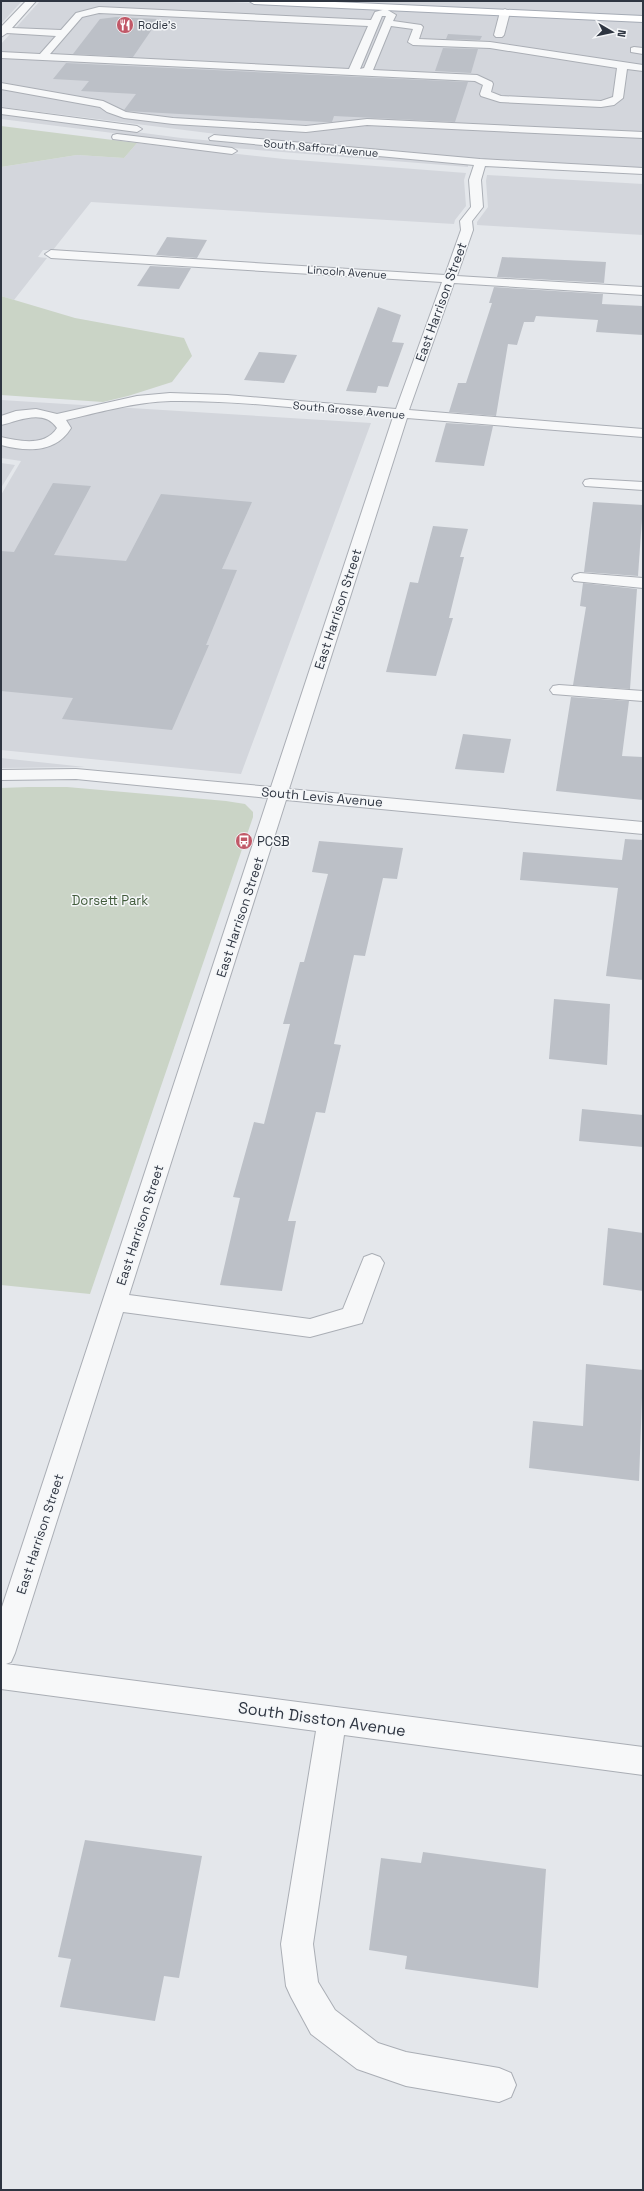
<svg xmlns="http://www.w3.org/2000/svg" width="644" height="2191" viewBox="0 0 644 2191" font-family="'Space Grotesk',sans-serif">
<rect width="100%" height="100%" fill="#e4e7eb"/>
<g fill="#d3d6dc">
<polygon points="1,1 22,1 1,24"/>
<polygon points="40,1 206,1 643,21 643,168 481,159 272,141 1,107 1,44"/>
<polygon points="299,1 643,1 643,16"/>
<polygon points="1,114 181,138 468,164 468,167 233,148 1,119"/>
<polygon points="137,143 284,159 466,173 464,180 466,206 455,220 454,224 91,202 53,250 43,250 38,257 47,258 14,300 1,296 1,167 77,155 124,158"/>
<polygon points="487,175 643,184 643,235 477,225 477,222 488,207 486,181"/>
<polygon points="1,400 371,423 241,774 1,750 1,495 21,461 1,458"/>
<polygon points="1,463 15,465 1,488"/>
<polygon points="1,758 85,767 1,768"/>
</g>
<g fill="#cad4c6">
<polygon points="1,126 137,143 124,158 77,155 1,167"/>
<polygon points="1,296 75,318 184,338 192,356 172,382 128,396 103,402 1,395"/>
<polygon points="28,787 67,787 226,801 245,804 253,812 253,817 90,1294 1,1285 1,788"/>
</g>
<g fill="#bcc0c7">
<polygon points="116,17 159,19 133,57 73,54 100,19"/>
<polygon points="448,34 482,36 480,40 446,39"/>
<polygon points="443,48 478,49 471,73 435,71"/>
<polygon points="66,63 468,82 455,122 334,116 332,122 324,122 126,111 124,110 136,94 81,91 89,81 53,79"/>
<polygon points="167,237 207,240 197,258 156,255"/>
<polygon points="502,257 606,262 604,283 497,277"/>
<polygon points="150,266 191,268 179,289 137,286"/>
<polygon points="494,287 603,294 602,304 643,306 643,335 596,332 598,320 536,316 534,322 524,322 517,345 508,344 496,416 449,412 458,383 466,383 492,303 489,303"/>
<polygon points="378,307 401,315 392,342 404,343 388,387 378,386 376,393 346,391"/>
<polygon points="259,352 297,355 284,383 244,380"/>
<polygon points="446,423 493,426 484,466 435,462"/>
<polygon points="53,483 91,486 54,555 126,561 161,494 252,502 222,569 237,570 206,645 209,645 172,730 62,719 73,698 1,691 1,551 14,552"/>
<polygon points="593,502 643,505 638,576 584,572"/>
<polygon points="433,526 468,529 460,557 464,557 449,618 453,618 436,676 386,672 410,582 418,583"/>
<polygon points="583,583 637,589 630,689 573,685 586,607 580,606"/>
<polygon points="571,697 629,701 622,756 643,757 643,800 556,791"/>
<polygon points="463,734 511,739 504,773 455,769"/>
<polygon points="625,839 643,840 643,980 606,976 618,888 520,880 523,852 622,860"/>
<polygon points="319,841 403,848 397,879 383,878 365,956 354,955 334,1044 341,1045 325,1113 316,1112 288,1221 296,1221 282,1291 220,1285 240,1198 233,1197 254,1122 264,1124 290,1024 283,1024 300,962 304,962 328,874 312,872"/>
<polygon points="554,999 610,1004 607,1065 549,1059"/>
<polygon points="582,1109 643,1115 643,1147 579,1141"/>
<polygon points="608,1228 643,1233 643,1291 603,1285"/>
<polygon points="586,1364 643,1370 639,1481 529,1468 533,1421 583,1426"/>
<polygon points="85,1840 202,1856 179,1978 164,1976 155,2021 60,2007 71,1959 58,1957"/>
<polygon points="423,1852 546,1869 538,1988 405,1969 407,1956 369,1950 381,1858 421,1863"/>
</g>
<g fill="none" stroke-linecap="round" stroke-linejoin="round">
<g stroke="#aaaeb5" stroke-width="2">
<g id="minor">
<path d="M26,1H36L12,28L61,30L76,13L99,7L371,20L375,12L386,9L396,15L393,21L421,25L423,27L419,39L490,42L643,65V71L627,69L623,98L614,105L601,107L500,102L481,96L480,94L483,85L475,81L1,58V52L40,54L56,36L7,33L1,37V27ZM99,13L368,26L349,69L50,54L82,17ZM382,16H386L364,68L360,69ZM391,26L413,29L408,42L413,45L490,48L617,68L613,97L601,101L501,96L491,92L493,84L492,82L477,75L373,70Z"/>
<polygon points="505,9 510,12 504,35 502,37 496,37 494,35 500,12"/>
<polygon points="634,47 643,48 643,54 631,52 631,48"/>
<polygon points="1,83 103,101 126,112 173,118 306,126 367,119 643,132 643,138 367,125 306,132 173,124 124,118 107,112 100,107 1,89"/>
<polygon points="1,108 137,126 142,129 137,132 1,114"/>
<polygon points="117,134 232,148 237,151 232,154 113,139 112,137 113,135"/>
<path d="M214,135L480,159L643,168V174L485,166L481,180L483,207L472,221L473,230L457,276L643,287V295L454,283L409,410L643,429V437L407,418L289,789L643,822V834L286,800L129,1295L310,1319L343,1309L364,1257L372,1254L380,1257L384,1263L362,1323L310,1337L123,1312L15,1653L11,1662L6,1664L643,1747V1775L344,1735L313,1944L318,1982L335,2010L378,2043L406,2052L499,2068L511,2073L516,2085L511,2097L499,2102L406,2086L357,2069L311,2034L291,1997L286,1986L281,1944L316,1731L1,1689V1610L268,798L76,779L1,780V770L76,769L271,787L393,417C320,411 245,400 171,401C135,402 100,412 66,420L71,428C56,453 27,452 1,445V437C19,441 45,447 57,428C44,408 18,421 1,425V416L16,411L36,409L57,414L137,396L170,393L227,395L396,409L442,282L51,258L45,254L51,250L445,275L461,230L460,221L471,207L469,180L474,165L210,140L209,138Z"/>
<polygon points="590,479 643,482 643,490 585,486 583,483 585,480"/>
<polygon points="580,573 643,578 643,588 574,581 572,578 574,575"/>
<polygon points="559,685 643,691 643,701 553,694 550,690 553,686"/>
</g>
</g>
<g stroke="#a5abb5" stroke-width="2">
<polygon id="major" points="249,1 313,1 643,16 643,22 254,4"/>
</g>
<use href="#minor" fill="#f7f8f9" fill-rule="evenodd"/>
<use href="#major" fill="#fff" fill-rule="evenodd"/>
</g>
<defs>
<g id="restaurant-disc" transform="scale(0.9)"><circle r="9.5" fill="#c15867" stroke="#f4f6f8"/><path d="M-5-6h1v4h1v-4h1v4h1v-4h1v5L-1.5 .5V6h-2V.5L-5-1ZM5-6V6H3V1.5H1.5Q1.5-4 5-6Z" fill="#fff"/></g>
<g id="bus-disc" transform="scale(0.9)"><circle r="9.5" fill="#c15867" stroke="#f4f6f8"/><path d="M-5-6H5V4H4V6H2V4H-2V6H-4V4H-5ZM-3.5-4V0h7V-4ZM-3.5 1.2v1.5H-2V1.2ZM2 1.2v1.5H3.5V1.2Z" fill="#fff"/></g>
</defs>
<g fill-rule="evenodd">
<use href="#restaurant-disc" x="125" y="25"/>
<use href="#bus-disc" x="244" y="841"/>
</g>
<g text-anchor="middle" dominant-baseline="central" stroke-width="3" stroke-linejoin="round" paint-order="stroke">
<g font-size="11" fill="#2e3541" stroke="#f4f6f8" text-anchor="start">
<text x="138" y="25">Rodie's</text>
</g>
<g font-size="11" fill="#2e3541" stroke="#f4f6f8">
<text transform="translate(321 148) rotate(5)">South Safford Avenue</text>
<text transform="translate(347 272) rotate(4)">Lincoln Avenue</text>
<text transform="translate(349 410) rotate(5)">South Grosse Avenue</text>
</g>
<g font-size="13" fill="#2e3541" stroke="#f4f6f8">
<text transform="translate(441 302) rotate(-70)">East Harrison Street</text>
<text transform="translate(338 609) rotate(-72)">East Harrison Street</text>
<text transform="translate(322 797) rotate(5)">South Levis Avenue</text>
<text transform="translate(240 917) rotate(-72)">East Harrison Street</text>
<text transform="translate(140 1225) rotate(-72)">East Harrison Street</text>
<text transform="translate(40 1534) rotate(-72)">East Harrison Street</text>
</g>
<g font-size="13" fill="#2e3541" stroke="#f4f6f8" text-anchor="start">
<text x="257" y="841">PCSB</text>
</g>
<g font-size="13" fill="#425c3c" stroke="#f4f6f8">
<text x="110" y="900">Dorsett Park</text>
</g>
<g font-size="16" fill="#2e3541" stroke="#f4f6f8">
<text transform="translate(322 1719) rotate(8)">South Disston Avenue</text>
</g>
</g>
<rect width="644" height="2191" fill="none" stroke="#2e3541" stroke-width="4"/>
<g transform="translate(612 32) rotate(99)" stroke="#f4f6f8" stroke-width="3" paint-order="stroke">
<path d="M0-3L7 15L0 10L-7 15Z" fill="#2e3541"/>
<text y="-6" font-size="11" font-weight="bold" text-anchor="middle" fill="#2e3541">N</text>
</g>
</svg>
